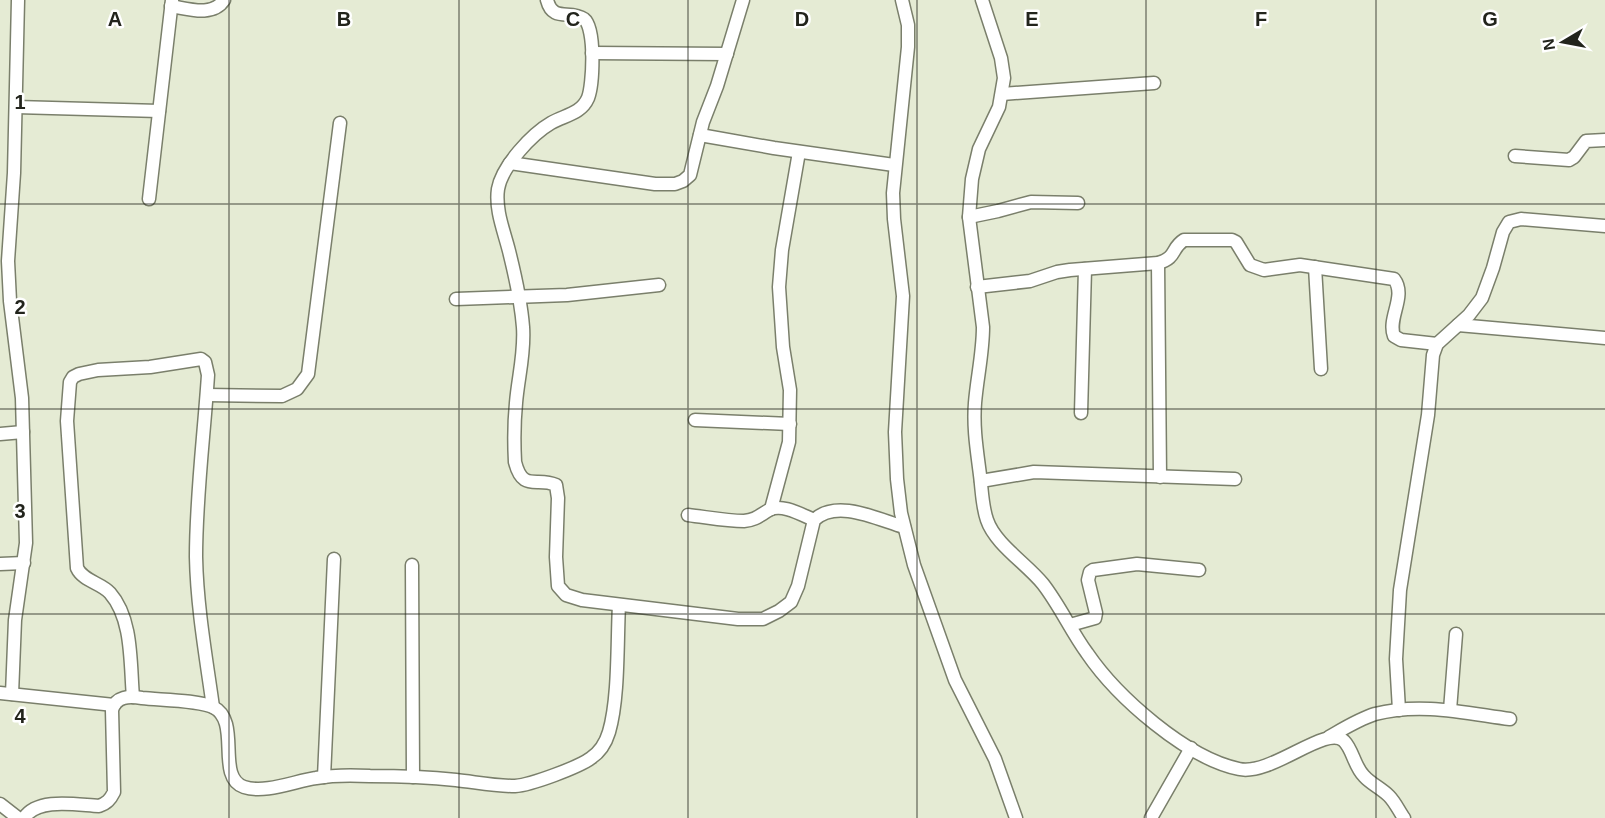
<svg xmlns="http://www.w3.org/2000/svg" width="1605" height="818" viewBox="0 0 1605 818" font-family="Arial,sans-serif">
<rect width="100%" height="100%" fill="#e5ebd4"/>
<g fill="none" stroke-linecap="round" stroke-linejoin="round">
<g stroke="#7a7f6b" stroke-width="15">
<g id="minor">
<path d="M547,0C553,23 570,9 584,19C596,28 593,85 588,98C581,114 565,115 551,123C532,134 502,166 498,189C495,210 504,231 509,251C515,275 521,301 523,327C525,353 518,378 516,403C514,423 514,443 515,462C523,493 537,476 556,485L558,498L556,557L558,586L566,595L582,600L738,619H763L779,611L791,602L798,586L814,520C837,498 879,520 904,527"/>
<polyline points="902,0 908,25 908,47 893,193 894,219 903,296 895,432 897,479 901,513 914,565 955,680 995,759 1016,818"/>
<path d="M982,0L1001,58L1004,78L999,107L979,149L972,179L969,217L983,327C983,353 977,378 975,403C973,428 977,451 980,475C982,490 982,506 987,520C995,544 1027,564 1043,584C1060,606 1071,631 1087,653C1117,697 1186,758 1239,769C1272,776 1326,724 1344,741C1353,750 1354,766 1364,776C1371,784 1381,788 1389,796C1395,802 1399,811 1404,818"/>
<path d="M171,6C189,9 213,17 224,0"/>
<polyline points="592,53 727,54"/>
<polyline points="1002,94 1154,83"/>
<polyline points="16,107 159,111"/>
<polyline points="700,135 774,148 894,165"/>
<polyline points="1515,156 1569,160 1574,157 1586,141 1605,140"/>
<polyline points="510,163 655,184 675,184 683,181 690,175 703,122 717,86 743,0"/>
<polyline points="149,199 172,0"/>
<polyline points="969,217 998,211 1031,202 1078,203"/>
<polyline points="1158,263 1160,477"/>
<polyline points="1315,267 1321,369"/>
<path d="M977,287L1030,281L1057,272L1070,270L1158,263C1177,258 1171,248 1184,240H1232L1236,242L1250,265L1264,270L1300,265L1394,279C1407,296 1387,318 1394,336L1401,340L1437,344"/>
<polyline points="456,299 567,295 659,285"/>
<polyline points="1458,325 1605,338"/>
<polyline points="207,395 282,396 297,389 308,374 340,123"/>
<polyline points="1081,413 1085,269"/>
<polyline points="695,420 790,424"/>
<polyline points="0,434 23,432"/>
<polyline points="981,481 1034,472 1235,479"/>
<polyline points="771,509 789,442 790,390 783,347 779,287 782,250 799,152"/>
<path d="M688,515C706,517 726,521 744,521C756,520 760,515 769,510C782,503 802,515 814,520"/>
<polyline points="0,564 24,563"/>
<polyline points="412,565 413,777"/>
<polyline points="1070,625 1095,618 1096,613 1088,580 1090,572 1093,570 1137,564 1199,570"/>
<polyline points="0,693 114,705"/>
<polyline points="12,694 15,620 26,543 22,398 10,301 8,261 14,173 18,0"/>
<path d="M133,697C130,664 133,619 110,593C101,583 83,581 77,568L67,421L70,382L73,377L79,374L98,370L150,367L201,359L205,362L208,375C204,436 196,496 196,557C197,607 206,657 213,707"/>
<polyline points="1399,710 1396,659 1400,590 1428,415 1433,355 1437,344 1469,315 1482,298 1493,268 1503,232 1509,222 1521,219 1605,226"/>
<polyline points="1450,710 1456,634"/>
<path d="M1329,737C1343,729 1359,719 1375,714C1420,702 1465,713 1510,719"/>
<polyline points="324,777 334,559"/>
<polyline points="0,804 18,818"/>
<path d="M24,818C38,797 77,805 99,806C107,803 110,800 114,792L112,710C116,696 129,696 142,698C160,700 198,700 213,707C242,721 215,777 244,787C265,794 295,781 316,778C333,775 352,775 370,776C399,776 428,777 456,780C475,782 495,786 515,786C531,785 579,767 591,758C600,752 606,742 609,732C619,698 617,642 619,605"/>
<polyline points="1151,818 1191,748"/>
</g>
</g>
<use href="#minor" stroke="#fff" stroke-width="12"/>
</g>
<path fill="none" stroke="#22241c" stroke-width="1.5" stroke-opacity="0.55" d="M229,0V818M459,0V818M688,0V818M917,0V818M1146,0V818M1376,0V818M0,204H1605M0,409H1605M0,614H1605"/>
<g font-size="20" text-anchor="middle" font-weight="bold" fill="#22241c" stroke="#fff" stroke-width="5" stroke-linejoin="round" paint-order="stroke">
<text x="115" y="26">A</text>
<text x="344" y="26">B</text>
<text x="573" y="26">C</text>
<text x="802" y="26">D</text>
<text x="1032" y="26">E</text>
<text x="1261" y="26">F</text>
<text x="1490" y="26">G</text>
<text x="20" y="109">1</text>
<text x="20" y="314">2</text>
<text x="20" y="518">3</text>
<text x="20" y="723">4</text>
</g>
<g transform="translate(1563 42) rotate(260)" stroke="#ffffff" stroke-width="4.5" paint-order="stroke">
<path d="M0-4.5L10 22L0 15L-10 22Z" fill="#22241c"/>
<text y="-9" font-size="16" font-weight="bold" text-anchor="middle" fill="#22241c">N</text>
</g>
</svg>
